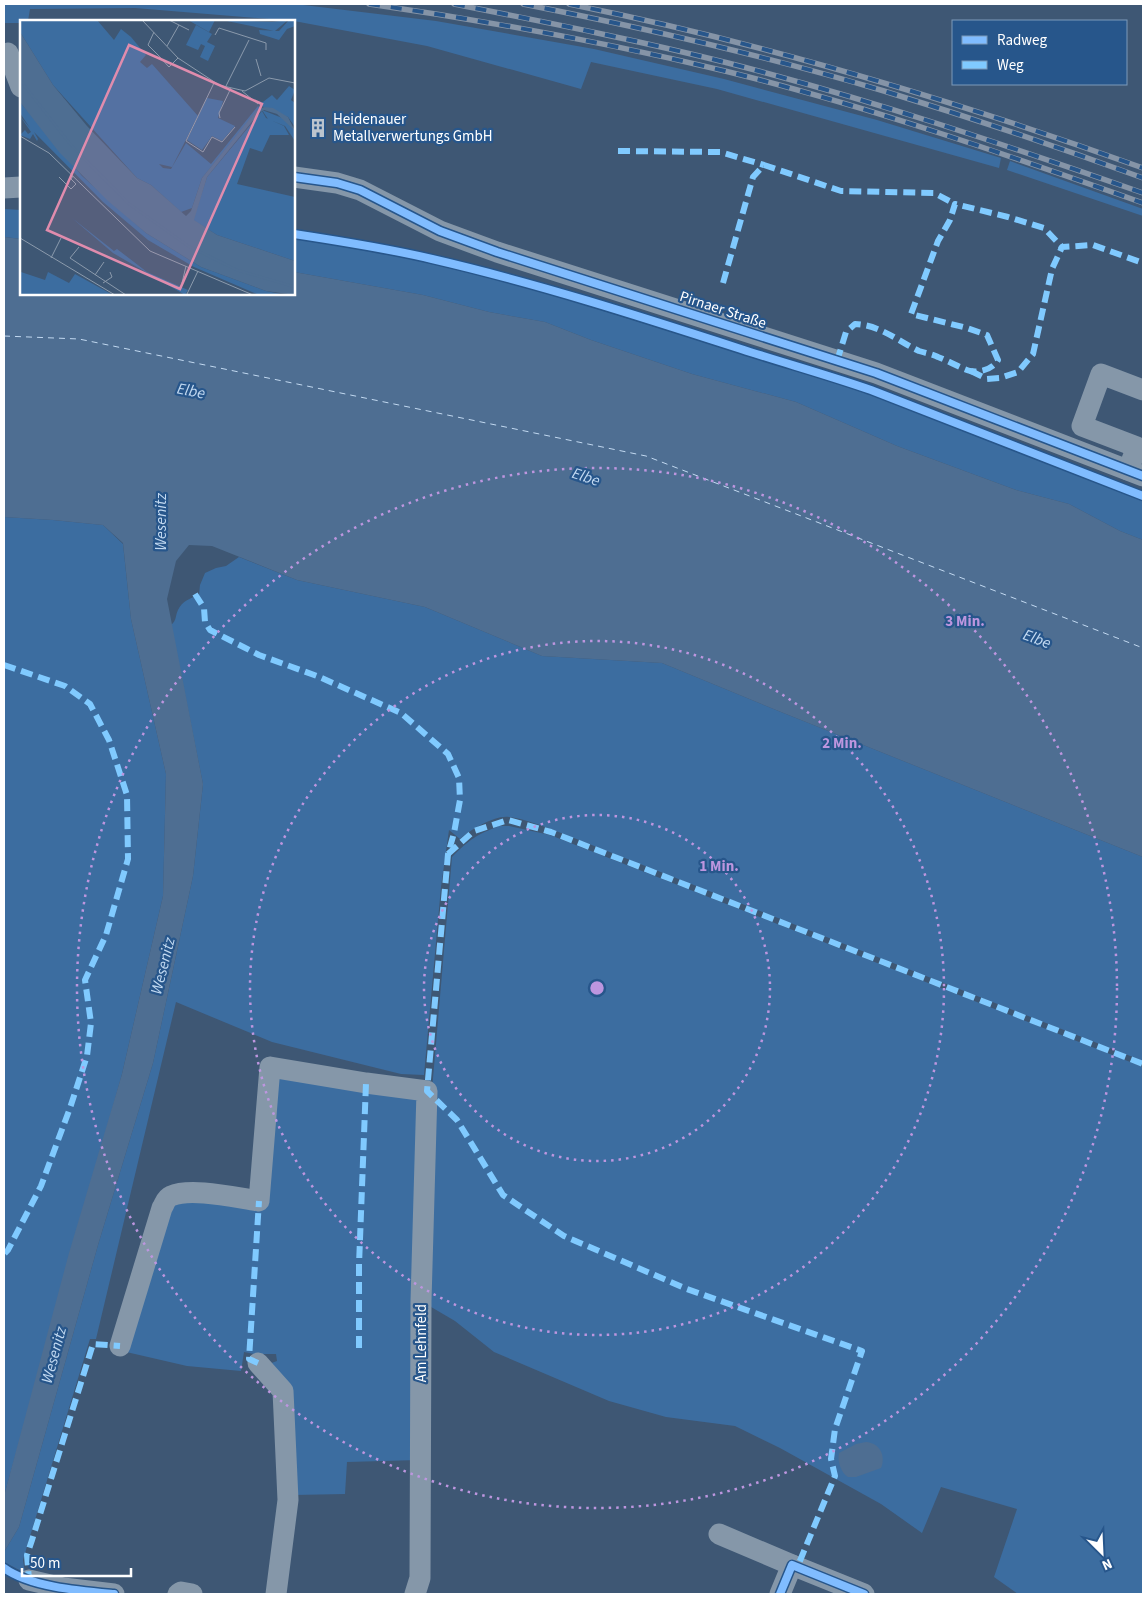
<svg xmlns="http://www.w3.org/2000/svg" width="1147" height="1598" viewBox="0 0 1147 1598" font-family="'Source Sans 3',sans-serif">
<rect width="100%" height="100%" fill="#3e5774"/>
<g fill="#3c6da0">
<polygon points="4,4 295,4 436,21 594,49 724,79 877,120 1001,158 999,168 717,89 591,62 581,89 427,46 294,21 135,8 30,9 28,21 21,21 21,23 4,23"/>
<polygon points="1010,161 1143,209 1143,216 1007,170"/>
<polygon points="4,209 21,210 21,239 4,237"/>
<polygon points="294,238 385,252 466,271 549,294 755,358 834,381 1143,498 1143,540 1120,531 1069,504 1016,490 897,446 796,402 692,374 591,340 545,322 489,312 423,295 294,272"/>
<polygon points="4,517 53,520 103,525 123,544 131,619 166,774 163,896 122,1074 4,1496"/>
<path d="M239,557L297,580L425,607L542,656L662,663L781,712L1143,857V1061L551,829C539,825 522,818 509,817C495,815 470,830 460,839L449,830L441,887L424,1075L401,1074L272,1042L176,1002L96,1339H90L31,1533L23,1560L25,1573L4,1562V1552L19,1527L98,1245L153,1063L193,876L203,784L171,625C177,620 175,616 178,610C182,601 191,598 199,595L200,585L205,573L216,568L226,566Z"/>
<path d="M499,826H509L550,835L1143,1067V1594H1018L994,1577L1017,1509L941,1487L922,1533L881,1504L780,1448L735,1426L666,1417L609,1401L494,1352L455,1321L426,1304L432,1090L452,857C470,839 476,835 499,826Z"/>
<polygon points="284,1073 422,1099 418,1460 347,1462 345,1494 293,1495 292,1440 266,1365 277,1361 276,1354 254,1354 244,1352 241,1371 187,1366 122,1351 173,1200 262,1206 272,1087"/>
</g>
<g fill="#4e6e92">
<polygon points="4,237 21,239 21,294 294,294 294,272 423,295 489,312 545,322 591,340 692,374 796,402 897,446 1016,490 1069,504 1120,531 1143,540 1143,857 781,712 662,663 542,656 425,607 297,580 212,546 189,545 176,561 167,599 203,784 193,876 153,1063 98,1245 19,1527 4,1552 4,1496 69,1253 122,1074 163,896 166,774 131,619 123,543 103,525 53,520 4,517"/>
<path d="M866,1442C880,1443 886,1456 881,1468L856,1477H848C841,1473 837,1461 839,1453L856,1444Z"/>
</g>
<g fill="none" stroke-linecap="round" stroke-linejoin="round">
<polyline stroke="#c2d9f1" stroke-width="1" stroke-dasharray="6 5" stroke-linecap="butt" points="4,336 79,339 646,456 1143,648"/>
<g stroke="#8597a9" stroke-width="21">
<polyline points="8,53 21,87"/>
<polyline points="294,177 337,183 360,190 440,231 497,252 876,373 1143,476"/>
<polyline points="4,188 21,187"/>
<polyline points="1128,470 1137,447 1082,426 1101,374 1143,390"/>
<path d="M120,1346L162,1208C165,1203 166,1198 171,1196C191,1187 237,1198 259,1201L270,1067L366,1083L427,1091L421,1301L420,1578L415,1594"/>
<polyline points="258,1363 283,1391 288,1500 276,1594"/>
<polyline points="719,1534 792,1565"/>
<polyline points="29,1580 63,1588 114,1594"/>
<polyline points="178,1594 181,1592 192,1594"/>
<polyline points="780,1594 792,1565 864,1594"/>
</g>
<g stroke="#8594a7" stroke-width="5.5">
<g id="rail">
<path d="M369,4C489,21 608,43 725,71C867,106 1005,154 1143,203"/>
<path d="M454,4C545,22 637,40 728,63C869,99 1006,145 1143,193"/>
<path d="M523,4C645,28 766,56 884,91C972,118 1058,147 1143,178"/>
<path d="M569,4C764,43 956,101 1143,168"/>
</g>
</g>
<use href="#rail" stroke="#27568b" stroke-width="4" stroke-dasharray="11" stroke-linecap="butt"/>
<g stroke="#80caff" stroke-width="6" stroke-dasharray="12 6" stroke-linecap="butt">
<polyline points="618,151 720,152 764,165"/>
<polyline points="723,283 753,177 764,165 841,191 934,193 955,204"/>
<path d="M837,361L846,332L855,324C880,325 898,341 919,351C925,353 932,354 938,357C949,361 960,368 970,371C980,373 993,369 998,360L987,335L967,328L911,314L938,241L950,220L955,204L1008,217L1044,228L1062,247"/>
<polyline points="971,371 987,379 1000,378 1018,372 1033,354 1052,269 1062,247 1093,245 1143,263"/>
<polyline points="195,594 204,608 205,622 210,630 259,655 317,676 401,713 448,754 459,778 460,800 454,833 448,854 427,1091 457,1120 503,1195 564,1236 687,1289 862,1351 835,1429 831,1459 835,1476 797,1568"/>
<polyline points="4,665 65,686 90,704 109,740 127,795 128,859 106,935 85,980 91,1023 87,1056 70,1108 41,1186 8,1250 4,1254"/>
<polyline points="448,854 474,831 508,820 551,832 1143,1064"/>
<polyline points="359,1348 359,1265 366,1083"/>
<polyline points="258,1363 249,1359 259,1201"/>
<polyline points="26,1579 29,1580 27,1555 32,1540 93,1344 120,1346"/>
</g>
<g stroke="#27568b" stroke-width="11">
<g id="cycleway">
<polyline points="294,177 337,183 360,190 440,231 497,252 876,373 1143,476"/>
<path d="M294,234C340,241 386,248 432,259C536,283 639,316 741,349C784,363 828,375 871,390L1143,496"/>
<path d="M4,1568C30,1587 81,1591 114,1594"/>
<polyline points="780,1594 792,1565 864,1594"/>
</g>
</g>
<use href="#cycleway" stroke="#80bcff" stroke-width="8"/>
</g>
<g fill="none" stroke="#bd96df" stroke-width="2.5" stroke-dasharray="2.5 5">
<circle cx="597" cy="988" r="173"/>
<circle cx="597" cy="988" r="347"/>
<circle cx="597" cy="988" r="520"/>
</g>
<defs>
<g id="building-bare" transform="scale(1.5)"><path d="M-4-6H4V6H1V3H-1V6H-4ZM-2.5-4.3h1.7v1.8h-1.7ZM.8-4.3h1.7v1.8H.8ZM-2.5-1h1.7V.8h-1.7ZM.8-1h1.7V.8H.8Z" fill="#bbc4ce" stroke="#27568b" stroke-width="2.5" paint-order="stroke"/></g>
</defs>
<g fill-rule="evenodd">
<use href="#building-bare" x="318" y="128"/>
</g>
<g text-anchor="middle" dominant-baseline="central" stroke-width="4.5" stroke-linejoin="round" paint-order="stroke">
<g font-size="15" fill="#fff" stroke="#27568b" text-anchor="start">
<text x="333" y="119">Heidenauer<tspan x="333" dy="17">Metallverwertungs GmbH</tspan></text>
</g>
<g font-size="15" fill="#fff" stroke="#27568b">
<text transform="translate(723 310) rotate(18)">Pirnaer Straße</text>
<text transform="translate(421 1343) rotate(-90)">Am Lehnfeld</text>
</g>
<g font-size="16" font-style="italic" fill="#c2d9f1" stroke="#27568b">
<text transform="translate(191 391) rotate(11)">Elbe</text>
<text transform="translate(586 477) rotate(19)">Elbe</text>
<text transform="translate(161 522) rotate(-90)">Wesenitz</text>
<text transform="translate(1037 639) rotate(20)">Elbe</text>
<text transform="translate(163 966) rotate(-76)">Wesenitz</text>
<text transform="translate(54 1355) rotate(-75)">Wesenitz</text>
</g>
</g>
<g transform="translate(20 20)">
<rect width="275" height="275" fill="#3e5774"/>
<path d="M0,0H77L94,20L101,9L111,17L126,35L120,42L127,48L132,44L178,96L152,147L139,144L143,148L151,149L166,123L191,144L238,86L240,88L182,158L172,188L161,192L131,165L117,158L33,65L0,12ZM168,0H195L189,12ZM202,0L252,2L268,0L255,11ZM269,0H275V6L267,9L259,20L240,14L239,10L259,11ZM176,5L192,14L187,22L195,26L188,41L180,37L185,26L181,24L178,30L166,25ZM269,66L275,70L271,80L275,83V107L268,97L239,85L252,75L257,80ZM187,78L203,81L198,98L215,106L202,121L192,116L182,130L167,120ZM0,82L62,156L126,213L181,247L246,271L266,275H239L174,247L128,220L83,182L14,112L18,119L17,121L13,114L10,119L0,115L5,110L8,114L11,112L0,96L10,108L0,93ZM242,90L265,99L275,111V121L265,106L248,99ZM242,91L246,98L264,106L269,115H250L242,132L230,128L217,164L275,177V241L197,215L173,200L187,157ZM52,198L94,231L97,229L127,252L168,270L165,275L93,233ZM1,252L25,260L28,252L49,263L55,254L93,275H0Z" fill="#3c6da0"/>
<path d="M0,12L33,65L67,106L117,158L131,165L166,196L171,191L182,158L236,91L244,87L253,88L268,97L275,111L257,94L244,90L239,93L187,157L174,200L197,215L275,241V275L246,271L181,247L126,213L88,181L39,132L0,82Z" fill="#4e6e92"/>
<path fill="none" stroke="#4e6e92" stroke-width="2.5" d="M0,60L50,124L108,183L168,226L217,250L275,267"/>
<path fill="none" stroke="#8b9aac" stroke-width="1" d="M122,0L158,38L199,65L225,71L249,58L275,63M149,0L169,10M134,12L128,25L138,35L149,47L158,38M195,15L199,8L246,23V30M147,26L159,5M236,39L241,56M194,63L166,121L183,132L192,117L202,122L215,107M206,66L229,20M222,71L238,84M200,98L199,93L211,68M0,116L29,133L130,231L233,275M39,157L51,169L56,164L51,159L53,156M0,218L95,275M59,227L50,238L106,275M31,238L41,218M75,255L84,242M83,263L92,257L90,252M162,263L166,246M167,274L178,251"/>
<path fill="#e08cad" fill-opacity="0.15" stroke="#e08cad" stroke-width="2.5" d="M109,25L242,84L160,269L27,210Z"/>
<rect width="275" height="275" fill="none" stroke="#fff" stroke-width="2.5"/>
</g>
<circle cx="597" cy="988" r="8" fill="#bd96df" stroke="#27568b" stroke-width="2.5"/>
<g font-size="15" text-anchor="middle" font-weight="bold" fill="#bd96df" stroke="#27568b" stroke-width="4.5" stroke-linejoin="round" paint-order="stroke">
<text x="965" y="626">3 Min.</text>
<text x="842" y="748">2 Min.</text>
<text x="719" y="871">1 Min.</text>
</g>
<rect width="1147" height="1598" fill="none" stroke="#ffffff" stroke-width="10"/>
<rect x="952" y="20" width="175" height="65" fill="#27568b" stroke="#7d9ab9"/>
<rect x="962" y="36" width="25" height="8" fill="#80bcff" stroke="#7d9ab9"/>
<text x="997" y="45" font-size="15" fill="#ffffff">Radweg</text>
<rect x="962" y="61" width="25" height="8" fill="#80caff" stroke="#7d9ab9"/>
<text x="997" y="70" font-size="15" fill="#ffffff">Weg</text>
<g transform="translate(1102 1553) rotate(156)" stroke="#27568b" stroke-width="4" paint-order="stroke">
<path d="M0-4L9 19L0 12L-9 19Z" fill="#ffffff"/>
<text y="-8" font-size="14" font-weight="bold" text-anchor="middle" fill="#ffffff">N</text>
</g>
<path d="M22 1568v8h109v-8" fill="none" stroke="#ffffff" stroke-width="2.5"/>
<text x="30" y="1568" font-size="15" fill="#ffffff" stroke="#27568b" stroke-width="4" paint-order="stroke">50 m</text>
</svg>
